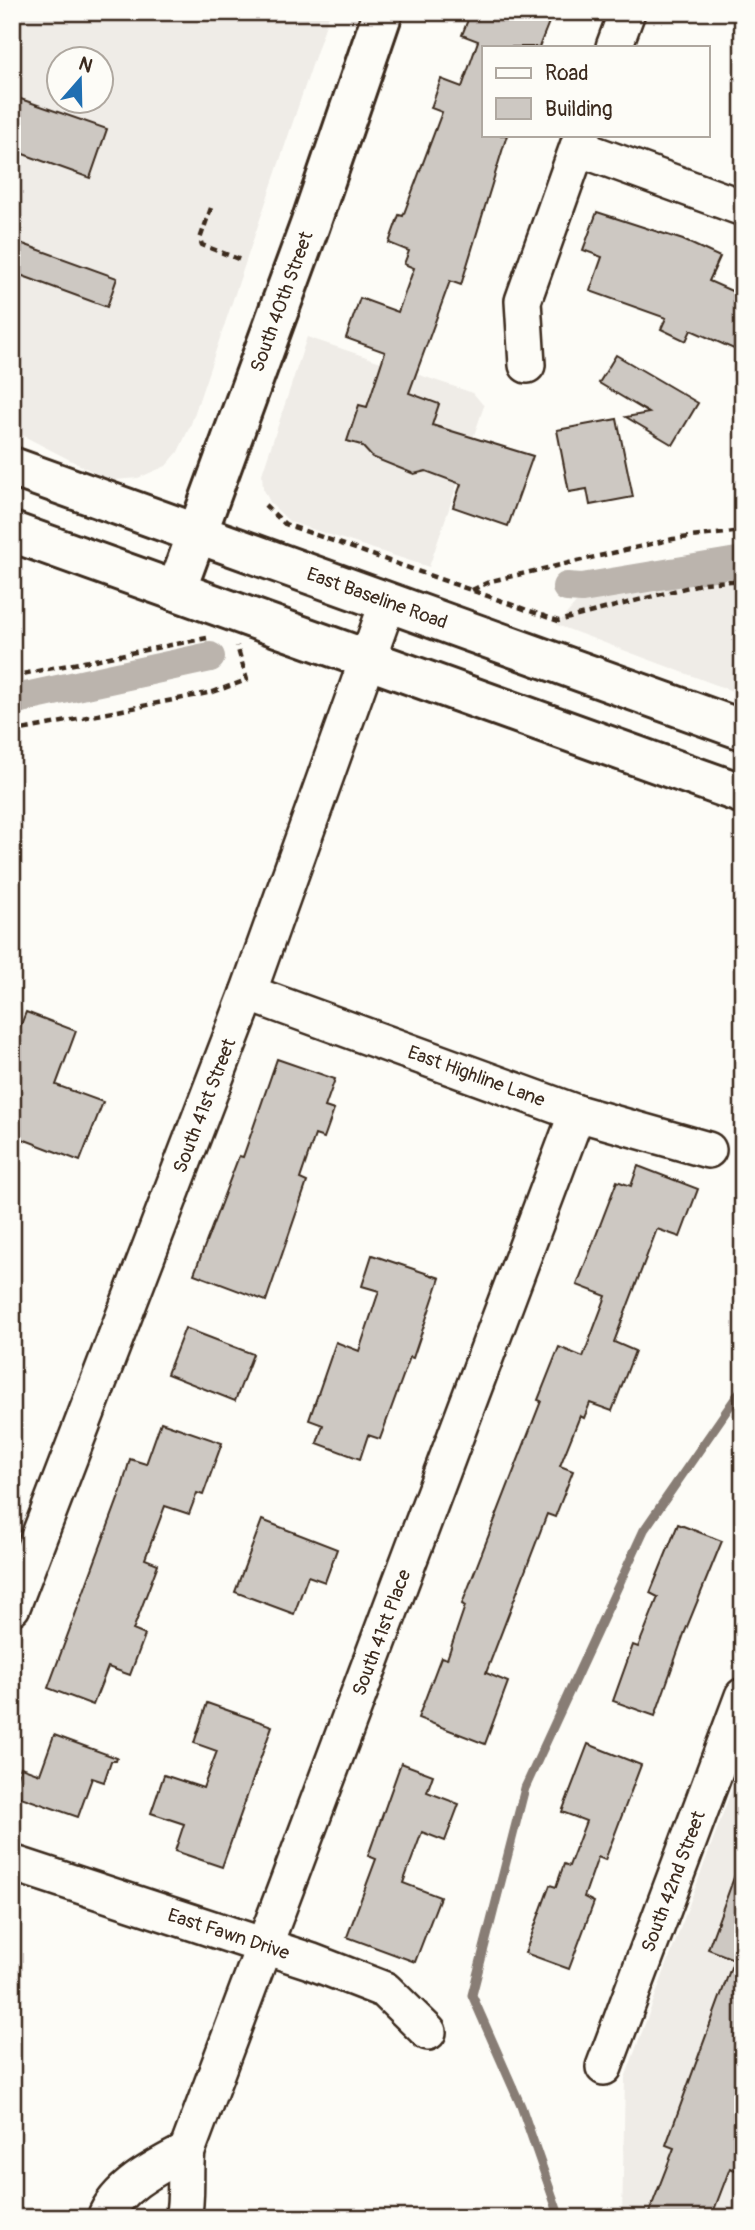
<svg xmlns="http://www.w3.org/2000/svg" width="755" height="2230" viewBox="0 0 755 2230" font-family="Pangolin,sans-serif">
<rect width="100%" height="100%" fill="#fdfcf7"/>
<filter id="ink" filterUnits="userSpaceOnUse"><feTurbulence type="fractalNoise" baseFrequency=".0143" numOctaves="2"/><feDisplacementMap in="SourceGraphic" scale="14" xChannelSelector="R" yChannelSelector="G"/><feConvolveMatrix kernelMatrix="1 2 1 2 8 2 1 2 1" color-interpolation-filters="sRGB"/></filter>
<g filter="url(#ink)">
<g fill="#efece7" fill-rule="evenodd">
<path d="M12,12H330L191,424L178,452L166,466L138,478L115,480L105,478L12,430ZM60,60H102V102H60Z"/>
<polygon points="307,337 473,393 484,406 429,567 290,522 271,504 263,488 262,474"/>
<polygon points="743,573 743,695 557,625 577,602 679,582"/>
<polygon points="743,1759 743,2218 622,2218 625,2078"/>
</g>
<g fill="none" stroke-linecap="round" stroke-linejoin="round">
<polyline stroke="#887d74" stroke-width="9" points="560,2218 521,2106 472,1995 525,1788 644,1530 743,1387"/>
<g stroke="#bbb4ad" stroke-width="30">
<polyline points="567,587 582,588 743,561"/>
<polyline points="12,700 210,657"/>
</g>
</g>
<g fill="#cdc8c2" stroke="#3b2a1e" stroke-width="2">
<polygon points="471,12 553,12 539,47 484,47 484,135 507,135 461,285 450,281 409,393 439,404 432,425 533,456 508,526 453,507 461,484 426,471 414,474 372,457 361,445 347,441 359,405 367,407 385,352 346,338 360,298 398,312 414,268 404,264 409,251 389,243 399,215 403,216 442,112 431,108 441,79 462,87 478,41 462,35"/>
<polygon points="12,96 107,129 90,178 12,150"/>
<polygon points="597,212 683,240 720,257 709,281 743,296 743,353 691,330 686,341 661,329 666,318 590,291 602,257 583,250"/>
<polygon points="12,240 117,278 107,307 12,272"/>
<polygon points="616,355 698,403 673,445 626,417 649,413 599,383"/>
<polygon points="617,419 633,497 590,505 587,489 569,492 557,430"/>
<polygon points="26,1012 76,1031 56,1085 103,1102 80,1161 12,1135 12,1047"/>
<polygon points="277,1059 335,1079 325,1107 334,1110 324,1138 315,1135 300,1179 307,1182 266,1301 194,1274 239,1156 243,1157"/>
<polygon points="638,1166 698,1189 680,1237 657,1229 614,1342 635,1351 612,1411 590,1403 584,1418 580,1416 560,1466 573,1471 555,1517 547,1514 486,1673 508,1682 485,1744 418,1718 441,1657 447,1659 465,1606 462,1604 541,1401 538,1400 559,1347 583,1357 606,1296 577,1285 617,1181 631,1186"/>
<polygon points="372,1255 440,1278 413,1358 410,1357 380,1439 368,1435 360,1459 317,1443 323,1425 309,1420 336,1342 359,1351 379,1291 362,1286"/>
<polygon points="185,1328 253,1354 235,1401 167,1374"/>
<polygon points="161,1422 222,1443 203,1495 197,1493 189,1514 165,1506 145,1559 158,1564 133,1630 145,1635 130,1675 108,1667 93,1705 48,1688 121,1491 130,1459 146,1464"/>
<polygon points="262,1520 337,1549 325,1582 308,1576 294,1614 235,1592"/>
<polygon points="678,1524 722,1541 684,1634 655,1716 613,1701 633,1645 638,1647 658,1597 650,1593"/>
<polygon points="207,1703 272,1726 222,1867 175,1851 184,1824 151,1813 164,1775 203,1788 217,1751 194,1743"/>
<polygon points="54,1735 117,1758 116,1761 111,1761 104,1782 92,1778 78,1817 12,1794 21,1767 40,1774"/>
<polygon points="588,1744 641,1765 605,1860 598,1857 584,1897 594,1902 569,1969 525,1953 550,1885 556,1887 564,1864 569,1866 586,1821 562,1812"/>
<polygon points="401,1763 433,1775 427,1792 459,1804 445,1841 422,1832 403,1883 440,1897 415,1962 347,1937 376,1859 368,1856"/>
<polygon points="740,1861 743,1861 743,2173 730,2168 711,2218 647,2218 674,2148 666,2145 734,1959 708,1949"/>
</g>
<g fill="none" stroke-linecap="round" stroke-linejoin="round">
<g stroke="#3b2a1e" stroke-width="40">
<g id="minor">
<polyline points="614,47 627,12"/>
<polyline points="578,148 743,208"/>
<polyline points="527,365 523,301 582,135"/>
<path id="s1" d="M248,993L577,1113L708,1150"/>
<path id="s2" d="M12,1607L248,993L388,602"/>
<path id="s3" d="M12,1863L310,1961L385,1990L428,2032"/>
<path id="s4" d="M604,2067L743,1696"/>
<path d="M105,2218C117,2186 159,2166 187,2151"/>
<path id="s5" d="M183,2218C188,2197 184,2173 187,2151L577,1113"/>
</g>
</g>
<g stroke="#3b2a1e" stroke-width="44">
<g id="major">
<path id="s6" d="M12,467L743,730"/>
<polyline points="12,532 743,794"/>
<path id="s7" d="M176,591L310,225L383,12"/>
</g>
</g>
<g stroke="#3b2a1e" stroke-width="4.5" stroke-dasharray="7 5" stroke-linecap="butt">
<polyline points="211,208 200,239 202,245 241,260"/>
<polyline points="265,505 285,524 558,621 704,583 743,580"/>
<polyline points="472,590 491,581 673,539 743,531"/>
<polyline points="12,676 207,638"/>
<polyline points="12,732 213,692 247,680 237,646"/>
</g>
<use href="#minor" stroke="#fdfcf7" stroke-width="35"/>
<use href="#major" stroke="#fdfcf7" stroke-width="38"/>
</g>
</g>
<g text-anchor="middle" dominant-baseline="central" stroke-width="5" stroke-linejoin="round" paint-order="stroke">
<g font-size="19" fill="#3b2a1e" stroke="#fdfcf7">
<text stroke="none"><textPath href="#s7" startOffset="308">South 40th Street</textPath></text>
<text stroke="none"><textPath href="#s6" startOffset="388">East Baseline Road</textPath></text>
<text stroke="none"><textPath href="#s1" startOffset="243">East Highline Lane</textPath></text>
<text stroke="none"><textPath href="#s2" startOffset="537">South 41st Street</textPath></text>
<text stroke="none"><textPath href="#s5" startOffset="621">South 41st Place</textPath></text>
<text stroke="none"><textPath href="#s4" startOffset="198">South 42nd Street</textPath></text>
<text stroke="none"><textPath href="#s3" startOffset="228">East Fawn Drive</textPath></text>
</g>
</g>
<rect width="755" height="2230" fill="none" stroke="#fdfcf7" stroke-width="42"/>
<rect x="21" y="21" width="713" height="2188" fill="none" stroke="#3b2a1e" stroke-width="2.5" filter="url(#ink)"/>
<rect x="482" y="46" width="228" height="91" fill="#fdfcf7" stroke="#afa8a0" stroke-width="2"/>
<rect x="496" y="68" width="35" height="10" fill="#fdfcf7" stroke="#afa8a0" stroke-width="2"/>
<text x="545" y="80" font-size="21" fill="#3b2a1e">Road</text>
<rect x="496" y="98" width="35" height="21" fill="#cdc8c2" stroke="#afa8a0" stroke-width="2"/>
<text x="545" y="116" font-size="21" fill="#3b2a1e">Building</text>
<g transform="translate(80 80) rotate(20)"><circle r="33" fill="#fdfcf7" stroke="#afa8a0" stroke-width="2"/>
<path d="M0-5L12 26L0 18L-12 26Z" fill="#1f6fb2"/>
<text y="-10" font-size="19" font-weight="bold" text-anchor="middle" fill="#3b2a1e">N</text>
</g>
</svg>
